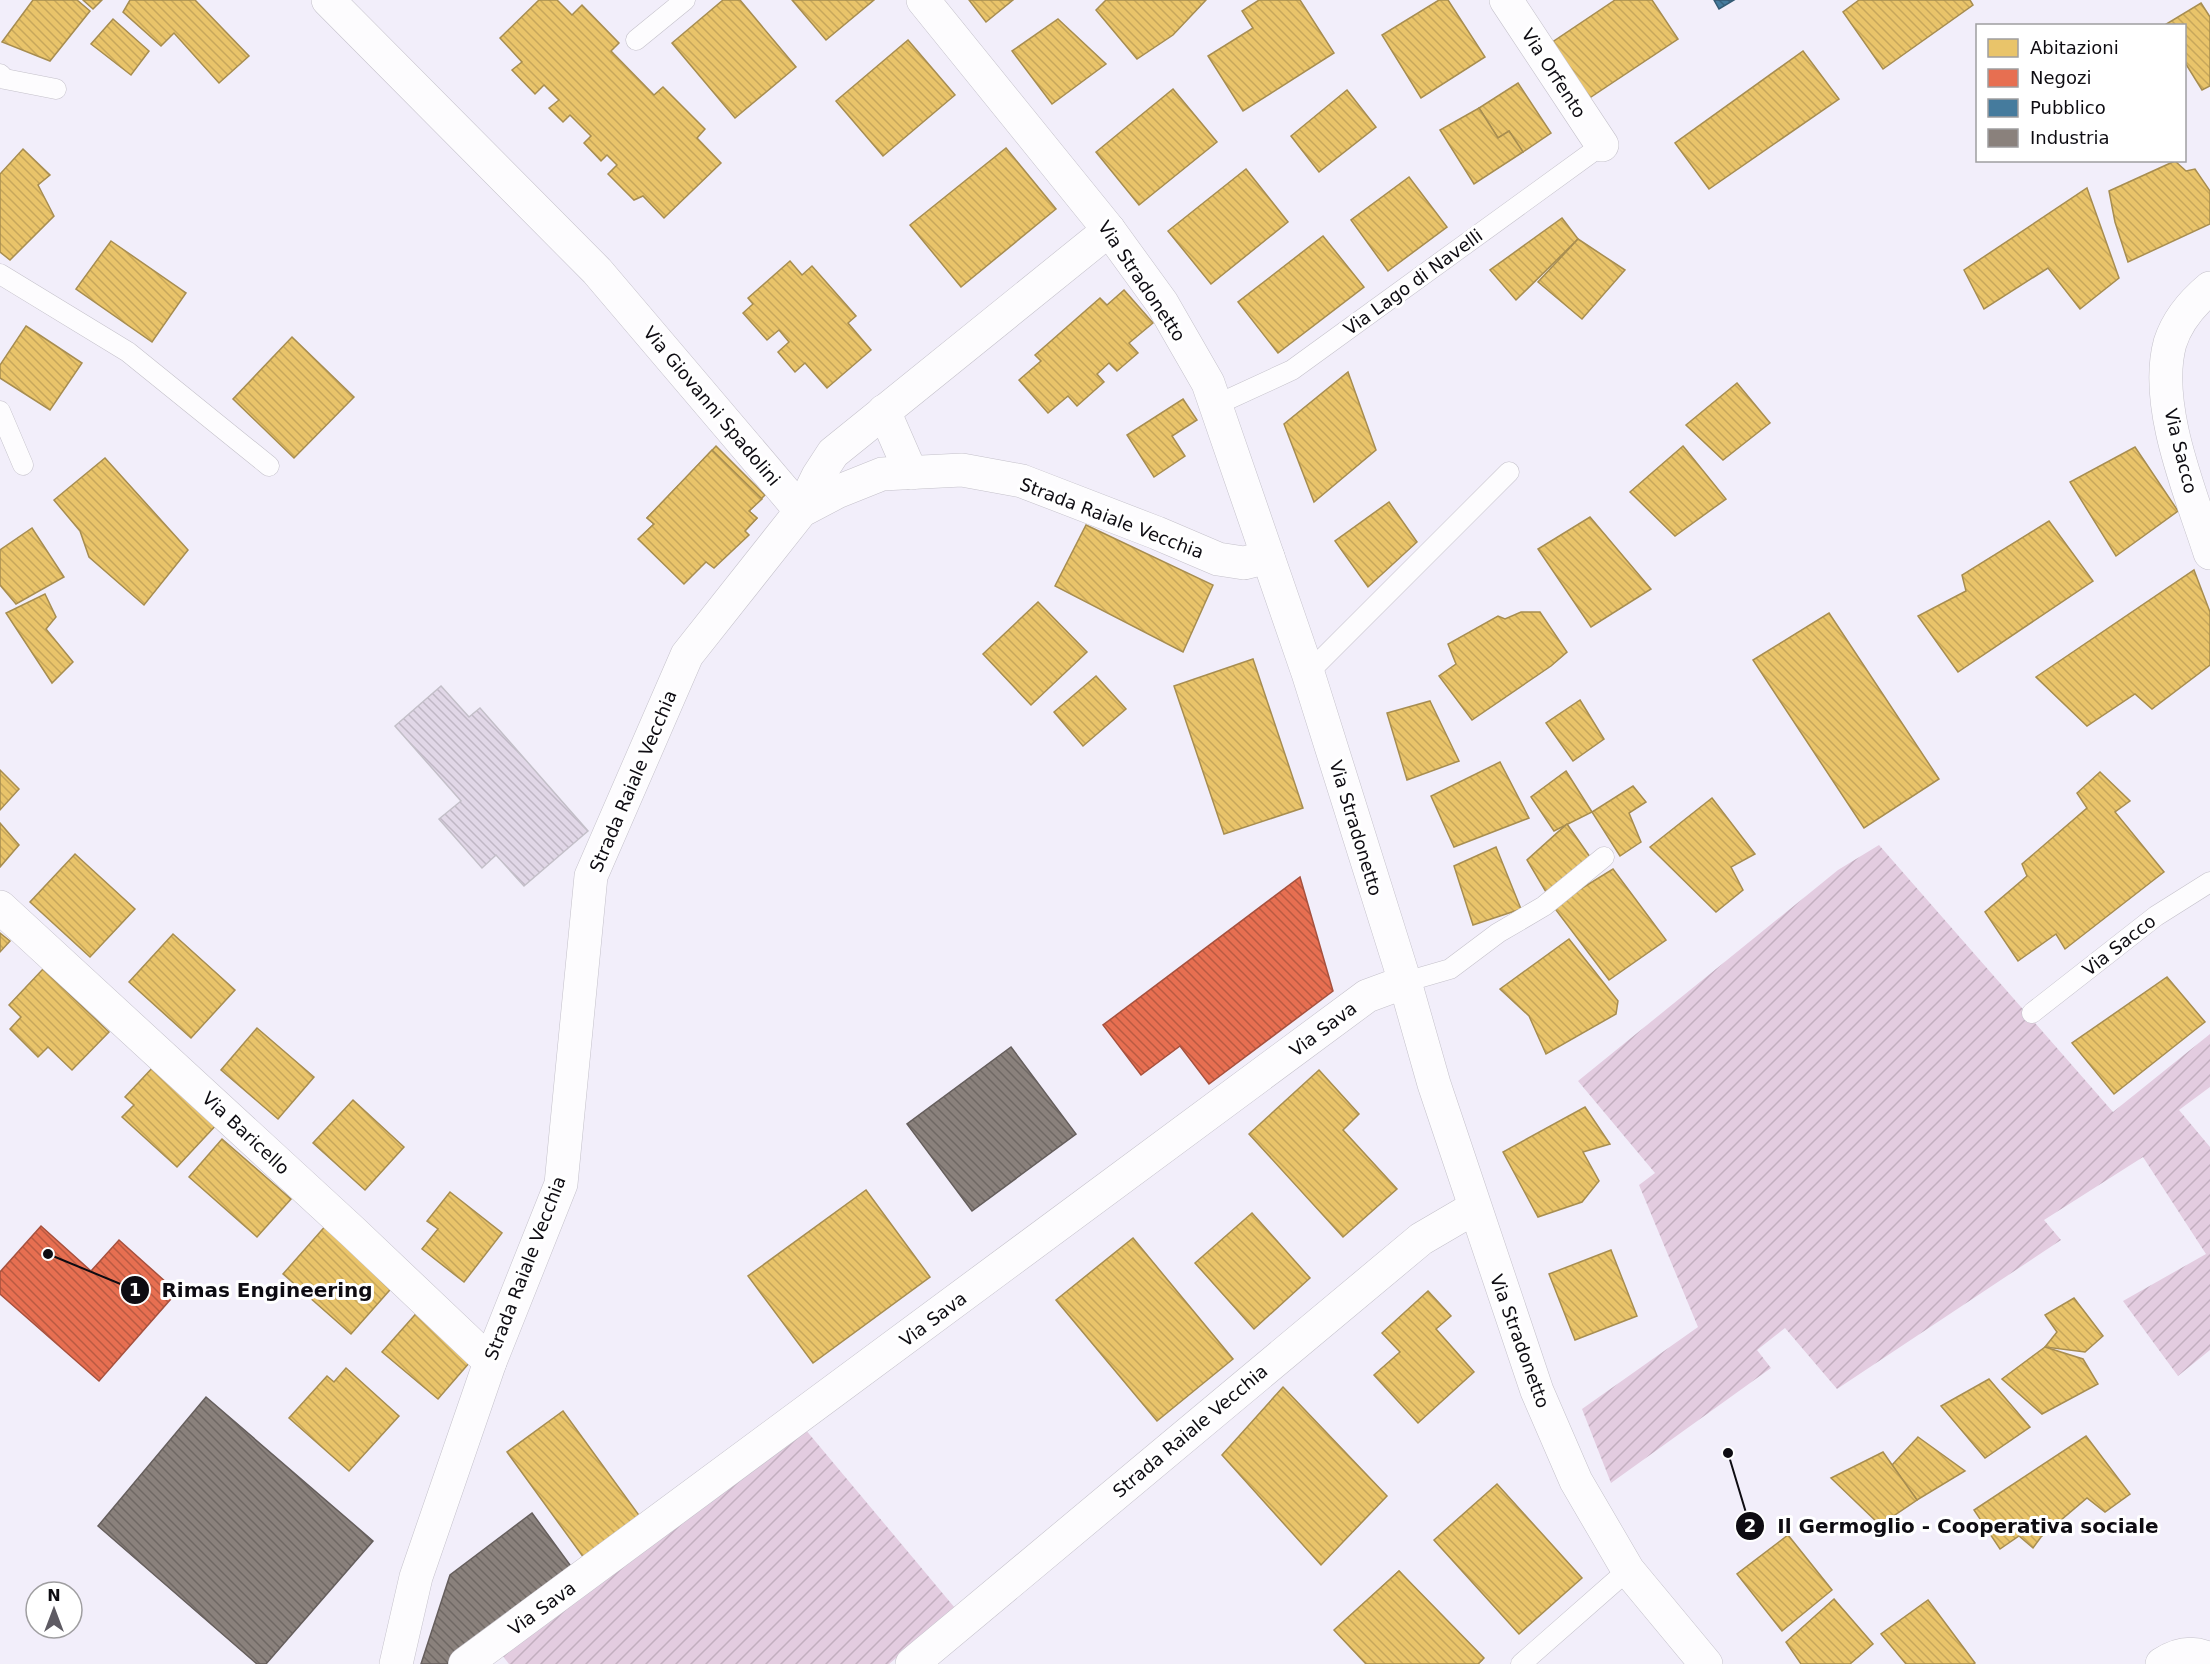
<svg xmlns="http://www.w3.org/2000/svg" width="2210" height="1664" viewBox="0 0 2210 1664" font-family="'DejaVu Sans',sans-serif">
<defs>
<pattern id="garden-furrows" width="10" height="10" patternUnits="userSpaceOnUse" patternTransform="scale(1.5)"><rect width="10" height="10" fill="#e3cce0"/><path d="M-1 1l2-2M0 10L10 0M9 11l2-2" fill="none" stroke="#c2aebf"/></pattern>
<pattern id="homes-back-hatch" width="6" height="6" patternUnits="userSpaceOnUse" patternTransform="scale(1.5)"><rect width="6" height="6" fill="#e9c46a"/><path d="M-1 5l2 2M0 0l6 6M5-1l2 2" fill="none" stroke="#c7a75b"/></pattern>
<pattern id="shops-back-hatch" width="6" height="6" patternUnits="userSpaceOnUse" patternTransform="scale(1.5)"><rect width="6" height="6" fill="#e76f51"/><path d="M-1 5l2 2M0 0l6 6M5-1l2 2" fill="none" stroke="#ba5a42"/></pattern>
<pattern id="public-back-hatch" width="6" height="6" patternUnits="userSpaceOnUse" patternTransform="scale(1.5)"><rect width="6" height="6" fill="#457b9d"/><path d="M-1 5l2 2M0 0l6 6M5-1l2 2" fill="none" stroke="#38637f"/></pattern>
<pattern id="industry-back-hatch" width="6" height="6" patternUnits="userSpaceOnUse" patternTransform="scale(1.5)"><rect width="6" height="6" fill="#8a817c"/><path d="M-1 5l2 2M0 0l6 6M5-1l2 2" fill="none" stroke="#6f6864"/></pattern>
<pattern id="building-back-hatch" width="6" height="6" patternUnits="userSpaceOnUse" patternTransform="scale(1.5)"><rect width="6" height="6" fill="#e1d7e7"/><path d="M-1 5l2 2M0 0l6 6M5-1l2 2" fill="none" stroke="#c0b7c5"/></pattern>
</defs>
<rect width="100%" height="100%" fill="#f2eefa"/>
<g fill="url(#garden-furrows)">
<polygon points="1879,845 2113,1112 2210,1034 2210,1087 2179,1110 2210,1147 2210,1350 2178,1376 2123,1301 2206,1254 2143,1157 2044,1220 2061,1240 1837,1389 1785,1328 1757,1350 1771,1368 1611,1483 1582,1409 1698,1327 1639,1185 1655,1173 1578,1081 1838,870"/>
<polygon points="805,1429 955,1608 889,1664 509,1664 502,1655"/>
</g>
<g fill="url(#homes-back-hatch)" stroke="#a78d50" stroke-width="1.5">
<polygon points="33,0 77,0 90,11 50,61 2,42"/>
<polygon points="83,0 102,0 93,9"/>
<polygon points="130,0 195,0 249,56 219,83 174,33 161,46 123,12"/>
<polygon points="539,0 557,0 572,15 582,5 619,43 611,51 654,95 663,87 705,129 697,138 721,163 664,218 643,196 634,200 608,174 617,165 607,155 601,161 584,143 591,136 570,115 563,122 549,108 559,100 544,85 535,94 512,70 522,62 500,38"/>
<polygon points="723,0 740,0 796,67 735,118 672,43"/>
<polygon points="792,0 874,0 826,40"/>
<polygon points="969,0 1013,0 986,22"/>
<polygon points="1106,0 1206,0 1173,35 1137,59 1096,10"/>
<polygon points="1259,0 1300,0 1334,53 1243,111 1208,56 1253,28 1242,11"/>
<polygon points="1439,0 1448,0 1485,57 1421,98 1382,35"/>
<polygon points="1615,0 1652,0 1678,39 1585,101 1548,45"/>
<polygon points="1859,0 1970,0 1973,5 1883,69 1843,12"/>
<polygon points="2201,3 2210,17 2210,86 2202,90 2184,61 2184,26 2163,26"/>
<polygon points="113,19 149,51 131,75 91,44"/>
<polygon points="1058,19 1106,64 1052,104 1012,51"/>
<polygon points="908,40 955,95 883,156 836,101"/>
<polygon points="1803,51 1839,99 1709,189 1675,143"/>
<polygon points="1518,83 1551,133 1523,152 1509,131 1498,138 1479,108"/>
<polygon points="1173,89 1217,142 1139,205 1096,152"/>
<polygon points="1347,90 1376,127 1319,172 1291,136"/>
<polygon points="1479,108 1498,138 1509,131 1523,152 1474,184 1440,130"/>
<polygon points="1006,148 1056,209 961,287 910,225"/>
<polygon points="23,149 50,175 38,185 54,216 10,260 0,252 0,174"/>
<polygon points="2175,161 2186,171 2195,169 2210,191 2210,224 2128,262 2115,222 2109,191"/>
<polygon points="1246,169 1288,222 1211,284 1168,231"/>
<polygon points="1409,177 1447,227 1388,271 1351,220"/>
<polygon points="2087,188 2119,278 2080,309 2048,268 1984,309 1964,270"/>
<polygon points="1562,218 1578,239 1516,300 1490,270"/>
<polygon points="1323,236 1364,287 1278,353 1238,302"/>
<polygon points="1578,239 1625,270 1582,319 1538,282"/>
<polygon points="111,241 186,293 152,342 76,289"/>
<polygon points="790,261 802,275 812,266 856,316 848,323 871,350 827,388 805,363 795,372 778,352 789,342 779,330 767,340 743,313 753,304 748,298"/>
<polygon points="1124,290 1153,323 1129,343 1138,353 1117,371 1109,363 1097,374 1104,382 1077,406 1068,396 1048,413 1019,380 1041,361 1035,355 1100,298 1107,305"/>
<polygon points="26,326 82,363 50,410 0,378 0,365"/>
<polygon points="292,337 354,397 294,458 233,399"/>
<polygon points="1348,372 1376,450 1314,502 1284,424"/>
<polygon points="1737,383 1770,423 1723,460 1686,425"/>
<polygon points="1183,399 1197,420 1172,436 1185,456 1154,477 1127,435"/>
<polygon points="716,446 765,495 749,511 757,518 716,561 707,552 683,575 642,536 654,524 647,518 678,486 684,492 692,483 686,478"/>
<polygon points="1683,446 1726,499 1675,536 1630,492"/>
<polygon points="2135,447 2178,511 2116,556 2070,482"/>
<polygon points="712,450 762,499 749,511 757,518 745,531 749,535 714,568 706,562 684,584 638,539 654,524 647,518"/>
<polygon points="105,458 188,550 144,605 89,557 80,531 54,500"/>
<polygon points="1389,502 1417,542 1368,587 1335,541"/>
<polygon points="1590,517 1651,589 1591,627 1538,549"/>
<polygon points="2049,521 2093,581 1958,672 1918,616 1966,591 1962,575"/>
<polygon points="1086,525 1213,585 1183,652 1055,586"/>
<polygon points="32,528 64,577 16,604 0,585 0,550"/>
<polygon points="2194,570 2210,612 2210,665 2152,709 2135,694 2087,726 2036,677"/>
<polygon points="45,594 56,617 46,629 73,662 52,683 6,613"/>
<polygon points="1038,602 1087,652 1031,705 983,654"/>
<polygon points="1521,612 1540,612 1567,652 1551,666 1472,720 1439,676 1456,664 1448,644 1498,616 1505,619"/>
<polygon points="1829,613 1939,779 1864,828 1753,660"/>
<polygon points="1253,659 1303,808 1224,834 1174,686"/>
<polygon points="1096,676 1126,709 1083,746 1054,712"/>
<polygon points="1580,700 1604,739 1573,761 1546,723"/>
<polygon points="1430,701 1459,761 1407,780 1387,713"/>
<polygon points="1500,762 1529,818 1454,847 1431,796"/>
<polygon points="0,770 19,789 0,810"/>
<polygon points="1566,771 1592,812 1554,831 1531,797"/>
<polygon points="2100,772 2130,801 2115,812 2164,872 2065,949 2056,934 2018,961 1985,912 2027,876 2022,864 2087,808 2077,793"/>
<polygon points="1633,786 1646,802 1629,813 1641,842 1620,856 1592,812"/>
<polygon points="1712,798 1755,854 1731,867 1743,890 1716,912 1650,847"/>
<polygon points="0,823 19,845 0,867"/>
<polygon points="1567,824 1590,857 1549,897 1527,860"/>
<polygon points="1496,847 1521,909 1473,925 1454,866"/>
<polygon points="75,854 135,909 90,957 30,902"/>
<polygon points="1613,869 1666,940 1609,980 1553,906"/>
<polygon points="0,933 10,941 0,952"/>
<polygon points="173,934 235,990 191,1038 129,982"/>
<polygon points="1569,939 1618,1001 1616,1014 1546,1054 1529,1016 1500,989"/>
<polygon points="43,969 109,1032 72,1070 48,1047 38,1057 10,1029 21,1017 9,1005"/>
<polygon points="2167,977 2205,1022 2114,1094 2072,1043"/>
<polygon points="257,1028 314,1077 278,1119 221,1070"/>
<polygon points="155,1065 218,1123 177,1167 122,1117 134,1105 125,1097"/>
<polygon points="1319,1070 1359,1114 1343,1130 1397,1189 1343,1237 1249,1134"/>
<polygon points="353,1100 404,1147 365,1190 313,1143"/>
<polygon points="1585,1107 1610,1144 1583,1152 1599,1181 1582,1202 1538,1217 1503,1152"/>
<polygon points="222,1139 291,1199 257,1237 189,1177"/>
<polygon points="866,1190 930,1277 813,1363 748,1276"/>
<polygon points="450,1192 502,1233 464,1282 422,1249 438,1229 427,1221"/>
<polygon points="1252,1213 1310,1278 1254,1329 1195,1263"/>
<polygon points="328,1223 396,1283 351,1334 283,1274"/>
<polygon points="1133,1238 1233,1359 1157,1421 1056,1300"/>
<polygon points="1611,1250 1637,1316 1575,1340 1549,1274"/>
<polygon points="1428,1291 1451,1316 1436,1329 1474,1372 1418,1423 1374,1375 1400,1352 1382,1333"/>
<polygon points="2074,1298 2103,1336 2085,1352 2045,1347 2057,1332 2045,1315"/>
<polygon points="421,1308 476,1355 438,1399 382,1352"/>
<polygon points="2045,1347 2083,1359 2098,1384 2042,1414 2002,1379"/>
<polygon points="346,1368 399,1416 349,1471 289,1418 327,1376 334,1382"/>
<polygon points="1989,1379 2030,1427 1985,1458 1941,1406"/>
<polygon points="1283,1387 1387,1496 1321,1565 1222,1455"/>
<polygon points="563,1411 641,1518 584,1558 507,1452"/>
<polygon points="2086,1436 2130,1494 2105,1512 2087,1498 2041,1537 2033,1548 2019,1536 2000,1549 1974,1510"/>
<polygon points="1918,1437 1965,1471 1917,1500 1892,1465"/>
<polygon points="1883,1452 1917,1500 1880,1525 1831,1478"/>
<polygon points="1497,1484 1582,1578 1519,1634 1434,1540"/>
<polygon points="1788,1535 1832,1590 1782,1631 1737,1574"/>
<polygon points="1399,1571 1482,1660 1478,1664 1367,1664 1336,1630"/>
<polygon points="1399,1571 1484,1658 1478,1664 1366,1664 1334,1630"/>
<polygon points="1834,1599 1873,1644 1850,1664 1801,1664 1786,1642"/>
<polygon points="1928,1600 1975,1663 1973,1664 1906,1664 1881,1634"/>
</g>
<g fill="url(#shops-back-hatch)" stroke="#a6513e" stroke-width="1.5">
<polygon points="1300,877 1333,991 1209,1084 1180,1046 1141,1075 1103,1025"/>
<polygon points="41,1226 91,1271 119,1240 177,1292 99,1381 0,1294 0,1272"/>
</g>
<polygon fill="url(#public-back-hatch)" stroke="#345a73" stroke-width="1.5" points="1714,0 1734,0 1719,9"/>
<g fill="url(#industry-back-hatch)" stroke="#655e5c" stroke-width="1.5">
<polygon points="1011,1047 1076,1134 972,1211 907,1124"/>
<polygon points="206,1397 373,1541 266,1664 257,1664 98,1526"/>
<polygon points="532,1513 573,1569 447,1664 421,1664 450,1575"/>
</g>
<polygon fill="url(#building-back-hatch)" stroke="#c3bfc8" stroke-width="1.5" points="441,686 469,717 480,708 588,831 524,886 496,855 482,868 439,819 461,801 395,726"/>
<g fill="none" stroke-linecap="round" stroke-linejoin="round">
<g stroke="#c4c1ca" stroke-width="21">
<g id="lane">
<polyline points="636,40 685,0"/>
<polyline points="0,74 5,79 56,89"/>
<polyline points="0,274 128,352 269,466"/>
<polyline points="1216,405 1292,370 1602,145"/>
<polyline points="0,411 23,465"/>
<polyline points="1308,673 1509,472"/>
<polyline points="1405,982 1450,969 1498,933 1544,906 1604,857"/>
<polyline points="2032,1013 2156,916 2210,882"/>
<polyline points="1521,1664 1628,1570"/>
</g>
</g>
<g stroke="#c4c1ca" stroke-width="34">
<g id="street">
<polyline points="328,0 597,271 801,511"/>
<polyline points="923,0 1109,230 1162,303 1208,383 1308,673 1405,982 1434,1084 1537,1391 1576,1481 1628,1570 1706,1664"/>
<polyline points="1506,0 1602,145"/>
<path d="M2210,288C2192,303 2177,321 2170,343C2153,405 2191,494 2210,553"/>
<polyline points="884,411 911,473"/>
<polyline points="801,511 818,476 833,453 1109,230"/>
<polyline points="0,907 352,1231 490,1362"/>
<polyline points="396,1664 416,1577 490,1362 561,1184 591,876 687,655 801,511 837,492 882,474 962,470 1022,481 1157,533 1218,559 1244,563 1268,557"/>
<polyline points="465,1664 1367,996 1405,982"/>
<polyline points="912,1664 1421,1239 1474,1208"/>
<path d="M2162,1664C2177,1654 2193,1651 2210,1659"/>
</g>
</g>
<use href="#lane" stroke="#fdfcfe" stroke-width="20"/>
<use href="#street" stroke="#fdfcfe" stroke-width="33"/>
</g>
<g text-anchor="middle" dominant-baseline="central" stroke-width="6" stroke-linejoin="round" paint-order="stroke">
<g font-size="18" fill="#0e0c12" stroke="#fff">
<text transform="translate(1554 73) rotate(57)">Via Orfento</text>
<text transform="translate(1142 281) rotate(56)">Via Stradonetto</text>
<text transform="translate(1413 282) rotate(-36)">Via Lago di Navelli</text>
<text transform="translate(712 406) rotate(50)">Via Giovanni Spadolini</text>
<text transform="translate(2181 451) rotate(76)">Via Sacco</text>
<text transform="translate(1112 518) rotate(21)">Strada Raiale Vecchia</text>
<text transform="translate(633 781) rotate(-67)">Strada Raiale Vecchia</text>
<text transform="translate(1356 828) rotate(73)">Via Stradonetto</text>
<text transform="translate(2119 945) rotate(-38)">Via Sacco</text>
<text transform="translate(1323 1029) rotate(-37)">Via Sava</text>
<text transform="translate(246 1133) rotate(43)">Via Baricello</text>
<text transform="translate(525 1268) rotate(-69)">Strada Raiale Vecchia</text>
<text transform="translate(933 1319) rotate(-37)">Via Sava</text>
<text transform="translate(1520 1341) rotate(70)">Via Stradonetto</text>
<text transform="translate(1190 1431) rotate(-40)">Strada Raiale Vecchia</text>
<text transform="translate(542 1608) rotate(-36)">Via Sava</text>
</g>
</g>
<path fill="none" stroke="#0e0c12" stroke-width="2" d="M48 1254L135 1290M1728 1453L1750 1526"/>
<g fill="#0e0c12" stroke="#fff" stroke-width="2">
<circle cx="48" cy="1254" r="6"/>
<circle cx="1728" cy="1453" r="6"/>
<circle cx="135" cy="1290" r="15"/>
<circle cx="1750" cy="1526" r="15"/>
</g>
<g font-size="18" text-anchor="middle" font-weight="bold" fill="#fff">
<text x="135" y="1296">1</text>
<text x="1750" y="1532">2</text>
</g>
<g font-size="20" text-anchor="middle" font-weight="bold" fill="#0e0c12" stroke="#fff" stroke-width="6" stroke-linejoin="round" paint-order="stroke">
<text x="267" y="1297">Rimas Engineering</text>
<text x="1968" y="1533">Il Germoglio - Cooperativa sociale</text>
</g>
<rect x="1976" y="24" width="210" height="138" fill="#ffffff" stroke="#9f9ea0" stroke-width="1.5"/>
<rect x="1988" y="39" width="30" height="18" fill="#e9c46a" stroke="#9f9ea0" stroke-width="1.5"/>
<text x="2030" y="54" font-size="18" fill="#0e0c12">Abitazioni</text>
<rect x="1988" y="69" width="30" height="18" fill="#e76f51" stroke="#9f9ea0" stroke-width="1.5"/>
<text x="2030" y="84" font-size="18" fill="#0e0c12">Negozi</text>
<rect x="1988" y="99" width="30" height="18" fill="#457b9d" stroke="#9f9ea0" stroke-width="1.5"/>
<text x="2030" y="114" font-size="18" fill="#0e0c12">Pubblico</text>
<rect x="1988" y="129" width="30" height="18" fill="#8a817c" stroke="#9f9ea0" stroke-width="1.5"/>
<text x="2030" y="144" font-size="18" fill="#0e0c12">Industria</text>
<g transform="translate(54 1610)"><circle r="28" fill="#ffffff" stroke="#9f9ea0" stroke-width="1.5"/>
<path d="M0-4.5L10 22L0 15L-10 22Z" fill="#5e5b63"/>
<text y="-9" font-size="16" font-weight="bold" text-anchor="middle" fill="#0e0c12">N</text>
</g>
</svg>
